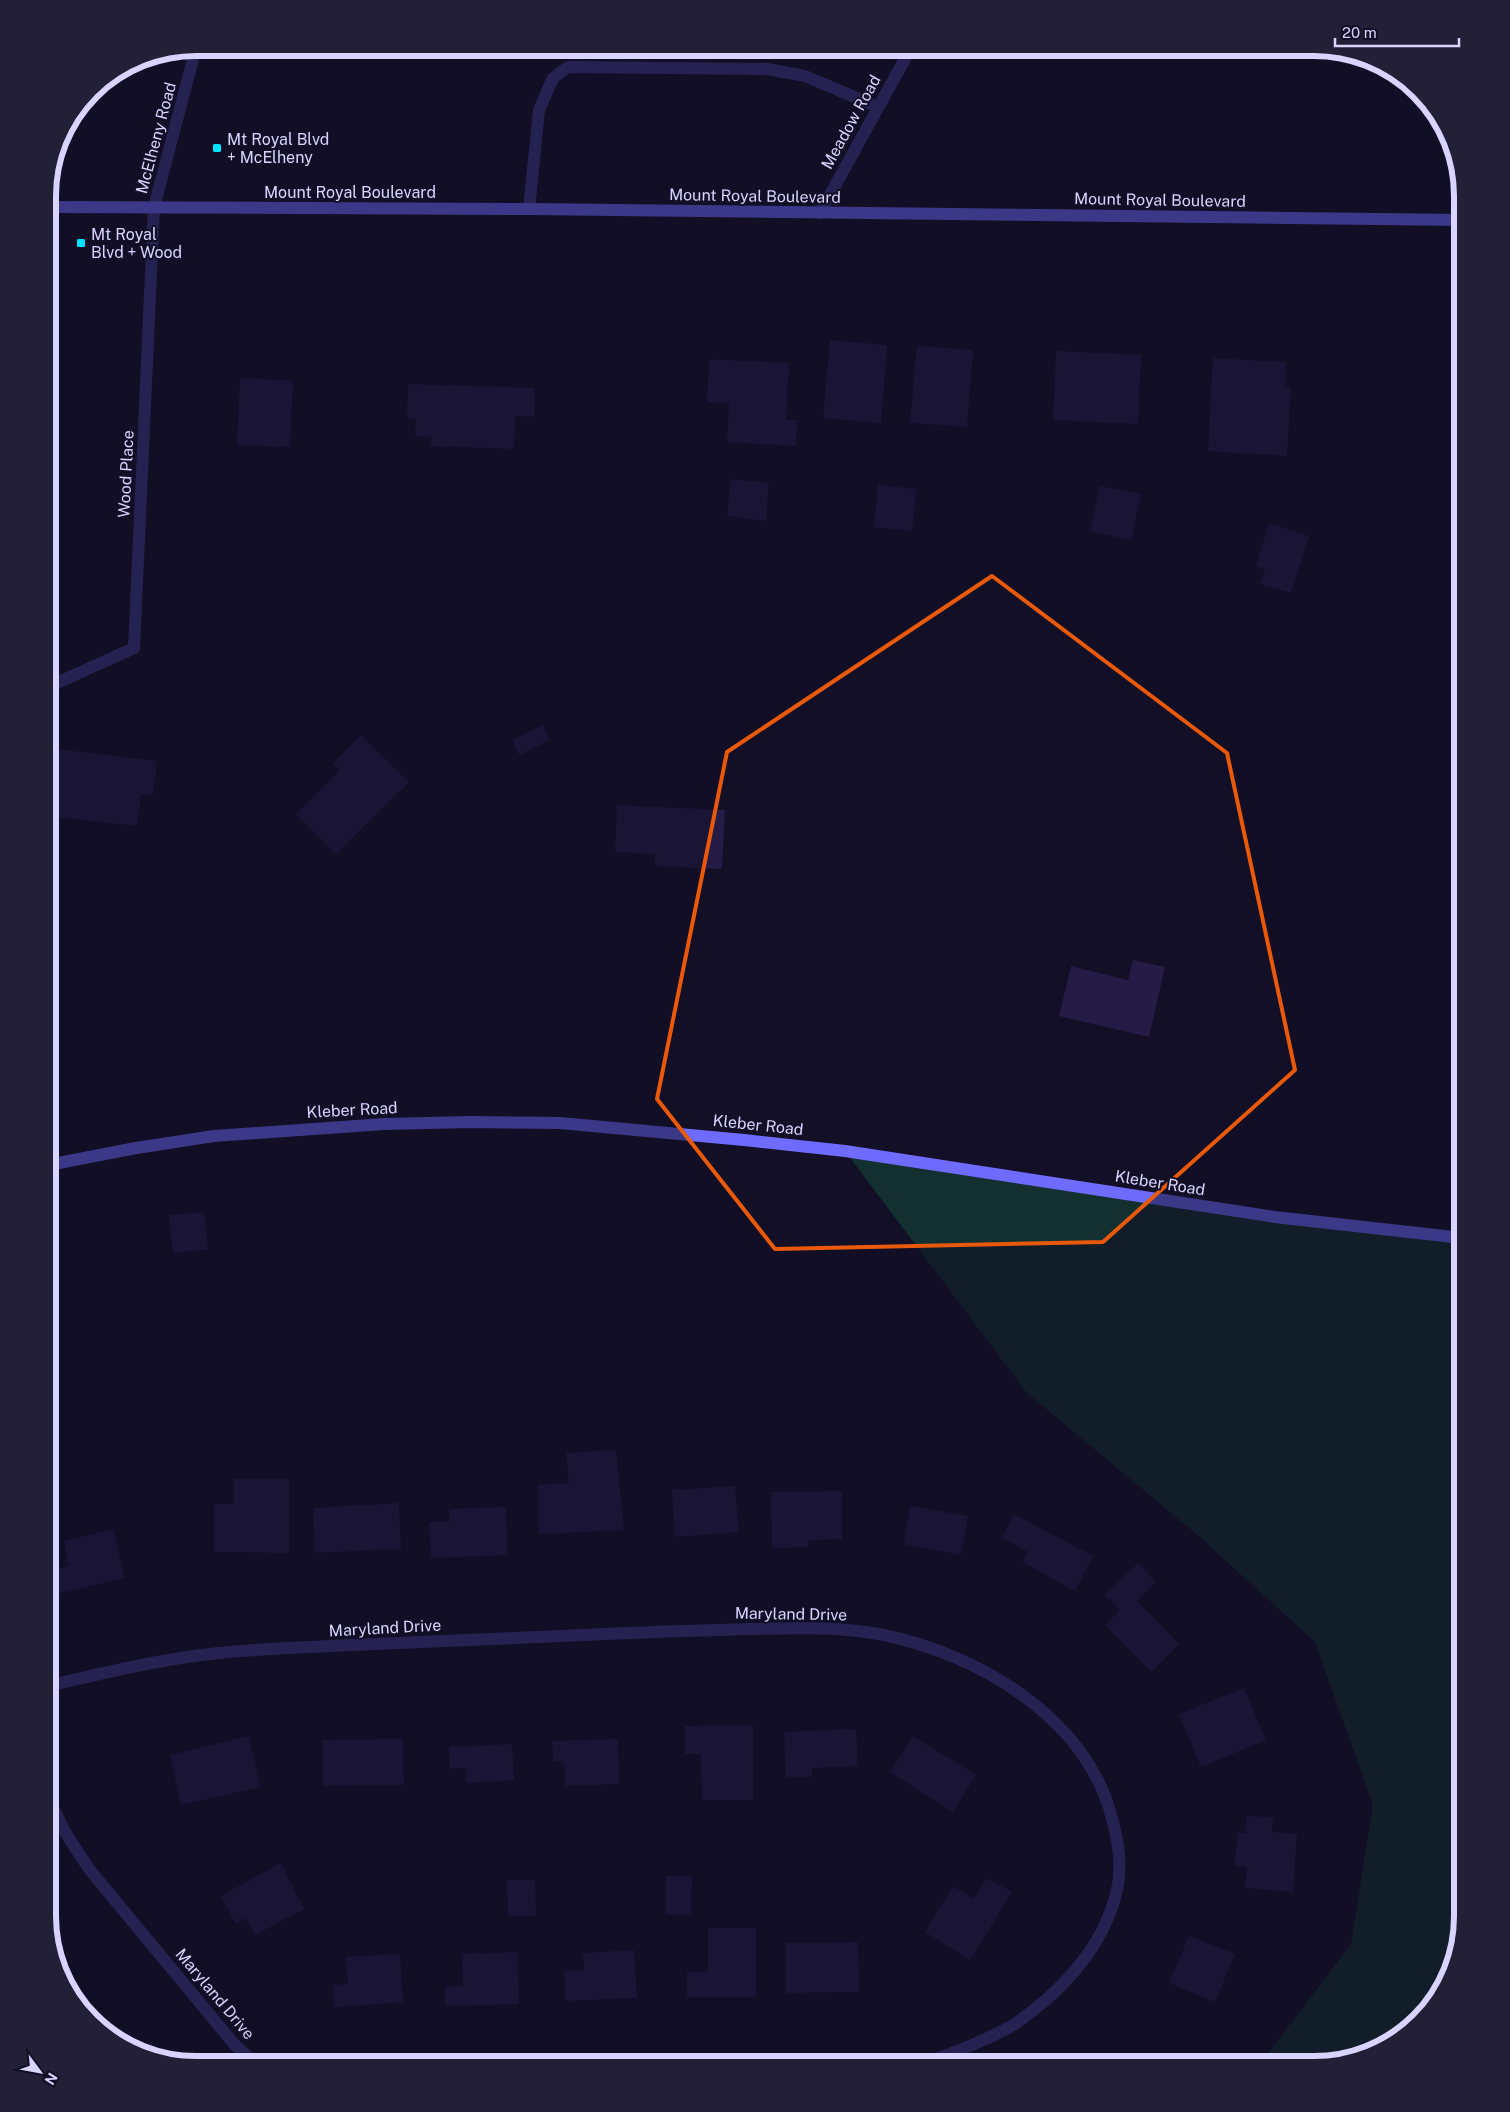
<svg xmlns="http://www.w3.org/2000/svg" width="1510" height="2112" viewBox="0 0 1510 2112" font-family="'Public Sans',sans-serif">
<rect width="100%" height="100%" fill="#130f26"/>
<polygon fill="#12302f" points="845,1151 1462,1238 1462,1916 1443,1990 1388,2044 1314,2064 1260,2064 1351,1944 1373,1805 1315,1642 1201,1538 1027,1393"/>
<g fill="#241b47">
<rect x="706" y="48" width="64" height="11"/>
<polygon points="830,340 887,345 881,423 823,418"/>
<polygon points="917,346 973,350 967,427 910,423"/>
<polygon points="1056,351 1141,355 1138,424 1053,420"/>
<polygon points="1213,358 1286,362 1285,387 1291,387 1287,456 1208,451"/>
<polygon points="709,359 789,363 786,420 797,420 796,446 727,442 729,403 707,402"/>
<polygon points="48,369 53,369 51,464 48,464"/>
<polygon points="240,378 293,381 290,447 237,445"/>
<polygon points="408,384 535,388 534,417 515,416 514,449 430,446 431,437 415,436 416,419 407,418"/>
<polygon points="731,479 769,483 766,521 727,516"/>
<polygon points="878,485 917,489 912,531 874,527"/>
<polygon points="1100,486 1141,494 1131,540 1090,531"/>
<polygon points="1269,523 1309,536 1291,593 1260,584 1265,569 1256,566"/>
<polygon points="543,725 550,740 519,755 512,740"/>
<polygon points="361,735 409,782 336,854 296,814 340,770 333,763"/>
<polygon points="48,748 157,761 153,795 141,794 137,826 48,816"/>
<polygon points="617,805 725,810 722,869 655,866 655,854 615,852"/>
<polygon points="1133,960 1165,967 1149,1037 1059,1016 1071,966 1128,980"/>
<polygon points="204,1212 208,1249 173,1253 169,1215"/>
<polygon points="616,1450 624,1530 539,1534 538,1485 569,1483 566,1453"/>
<polygon points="234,1479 289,1479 289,1553 214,1552 214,1504 234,1504"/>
<polygon points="735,1486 739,1532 675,1537 672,1490"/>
<polygon points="842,1491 842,1539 809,1540 808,1547 772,1548 771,1492"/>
<polygon points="399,1503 401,1549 315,1553 313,1508"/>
<polygon points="910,1506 968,1516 961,1555 904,1544"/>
<polygon points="506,1507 507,1555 431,1558 429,1522 450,1521 449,1509"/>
<polygon points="1014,1514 1093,1556 1075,1591 1022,1562 1028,1552 1002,1538"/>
<polygon points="113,1529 125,1578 52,1595 48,1571 69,1566 64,1541"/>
<polygon points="1138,1563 1156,1582 1137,1601 1179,1644 1151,1672 1105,1625 1120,1610 1105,1595"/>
<polygon points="1244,1688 1266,1740 1201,1767 1179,1714"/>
<polygon points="753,1725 753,1800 702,1800 701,1754 685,1754 685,1726"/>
<polygon points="856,1729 858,1766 812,1768 812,1777 786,1778 784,1732"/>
<polygon points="249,1736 260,1787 181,1805 170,1755"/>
<polygon points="913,1736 976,1775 953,1812 890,1772"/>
<polygon points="403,1739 404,1785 323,1786 323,1740"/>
<polygon points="618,1739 619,1784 565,1786 564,1761 553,1761 552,1741"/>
<polygon points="512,1744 514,1780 467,1783 466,1768 450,1769 449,1747"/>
<polygon points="1247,1816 1273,1817 1272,1832 1297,1834 1293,1892 1245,1888 1247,1867 1235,1866 1237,1833 1245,1833"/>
<polygon points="281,1863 304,1909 255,1935 246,1918 236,1924 221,1896"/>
<polygon points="666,1876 692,1876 691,1915 666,1914"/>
<polygon points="987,1878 1012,1892 970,1960 925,1932 953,1886 974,1899"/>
<polygon points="507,1880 535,1880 536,1916 508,1916"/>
<polygon points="708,1928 756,1928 756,1997 687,1997 687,1972 708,1972"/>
<polygon points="1189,1936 1235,1954 1215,2002 1169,1983"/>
<polygon points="858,1942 859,1992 786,1993 786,1943"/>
<polygon points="634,1950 637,1998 565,2001 564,1971 584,1970 583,1953"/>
<polygon points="517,1952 519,2004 445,2006 445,1987 463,1986 462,1954"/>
<polygon points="400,1954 403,2002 334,2007 333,1985 348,1984 346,1957"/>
</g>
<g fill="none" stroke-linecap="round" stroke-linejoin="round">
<g stroke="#3d3a85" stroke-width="12">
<polyline points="529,209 539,110 553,78 568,67 767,69 805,76 878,107"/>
<polyline points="48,687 134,648"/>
</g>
<g stroke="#3d3a85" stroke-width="12">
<polyline points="820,213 911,48"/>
<polyline points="134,648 154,207 196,48"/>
<path d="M48,1686C93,1675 140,1664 187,1657C241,1649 297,1648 352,1645C429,1642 507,1638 584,1635C639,1632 694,1631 749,1629C794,1628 839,1626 884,1635C980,1655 1086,1718 1112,1818C1118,1840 1122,1862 1118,1885C1108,1937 1072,1981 1031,2012C1023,2018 1015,2025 1006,2029C980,2043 951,2054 923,2064"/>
<polyline points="48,1797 65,1832 89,1869 234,2044 256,2064"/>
</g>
<g stroke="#6f6bff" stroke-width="12">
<polyline points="48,207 529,209 1462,220"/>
<polyline points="48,1165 136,1148 214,1136 384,1124 470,1122 560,1123 744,1140 845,1151 1275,1217 1462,1238"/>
</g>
</g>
<path d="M0 0H1510V2112H0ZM992,576L1227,753L1295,1070L1103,1242L775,1249L657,1099L727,752Z" fill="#130f26" fill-opacity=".55" fill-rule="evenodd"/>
<path fill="none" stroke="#e8590c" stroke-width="4" stroke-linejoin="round" d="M992,576L1227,753L1295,1070L1103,1242L775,1249L657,1099L727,752Z"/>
<g fill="#00e5ff" stroke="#130f26" stroke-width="2">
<rect x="212" y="143" width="10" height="10" rx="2.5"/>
<rect x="76" y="238" width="10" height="10" rx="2.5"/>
</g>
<g text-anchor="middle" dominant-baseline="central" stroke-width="4" stroke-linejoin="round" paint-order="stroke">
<g font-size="16" fill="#d9d4ff" stroke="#130f26">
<text transform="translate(851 122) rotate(-61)">Meadow Road</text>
<text transform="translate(156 138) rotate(-75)">McElheny Road</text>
<text x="350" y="192">Mount Royal Boulevard</text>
<text transform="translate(755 196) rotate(1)">Mount Royal Boulevard</text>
<text transform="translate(1160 200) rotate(1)">Mount Royal Boulevard</text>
<text transform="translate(126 474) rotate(-87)">Wood Place</text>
<text transform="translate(352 1110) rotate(-3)">Kleber Road</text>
<text transform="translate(758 1125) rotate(6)">Kleber Road</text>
<text transform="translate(1160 1183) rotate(9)">Kleber Road</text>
<text transform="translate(791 1614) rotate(1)">Maryland Drive</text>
<text transform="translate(385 1628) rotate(-3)">Maryland Drive</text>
<text transform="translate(215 1994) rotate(50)">Maryland Drive</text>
</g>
<g font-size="16" fill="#d9d4ff" stroke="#130f26" text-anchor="start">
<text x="227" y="139">Mt Royal Blvd<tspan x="227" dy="18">+ McElheny</tspan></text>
<text x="91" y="234">Mt Royal<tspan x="91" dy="18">Blvd + Wood</tspan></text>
</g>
</g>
<path d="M0 0H1510V2112H0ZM196 56H1314A140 140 0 0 1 1454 196V1916A140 140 0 0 1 1314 2056H196A140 140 0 0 1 56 1916V196A140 140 0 0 1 196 56Z" fill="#231f37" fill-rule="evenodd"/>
<path fill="none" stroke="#d9d4ff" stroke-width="6" d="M196 56H1314A140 140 0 0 1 1454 196V1916A140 140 0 0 1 1314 2056H196A140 140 0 0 1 56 1916V196A140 140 0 0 1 196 56Z"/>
<g transform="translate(40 2072) rotate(122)" stroke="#130f26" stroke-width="4" paint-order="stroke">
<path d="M0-4L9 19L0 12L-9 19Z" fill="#d9d4ff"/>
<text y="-8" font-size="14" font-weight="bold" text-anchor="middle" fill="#d9d4ff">N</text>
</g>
<path d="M1335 38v8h124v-8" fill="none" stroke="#d9d4ff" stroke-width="2.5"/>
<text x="1342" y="38" font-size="15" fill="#d9d4ff" stroke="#130f26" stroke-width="4" paint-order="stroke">20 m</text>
</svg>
